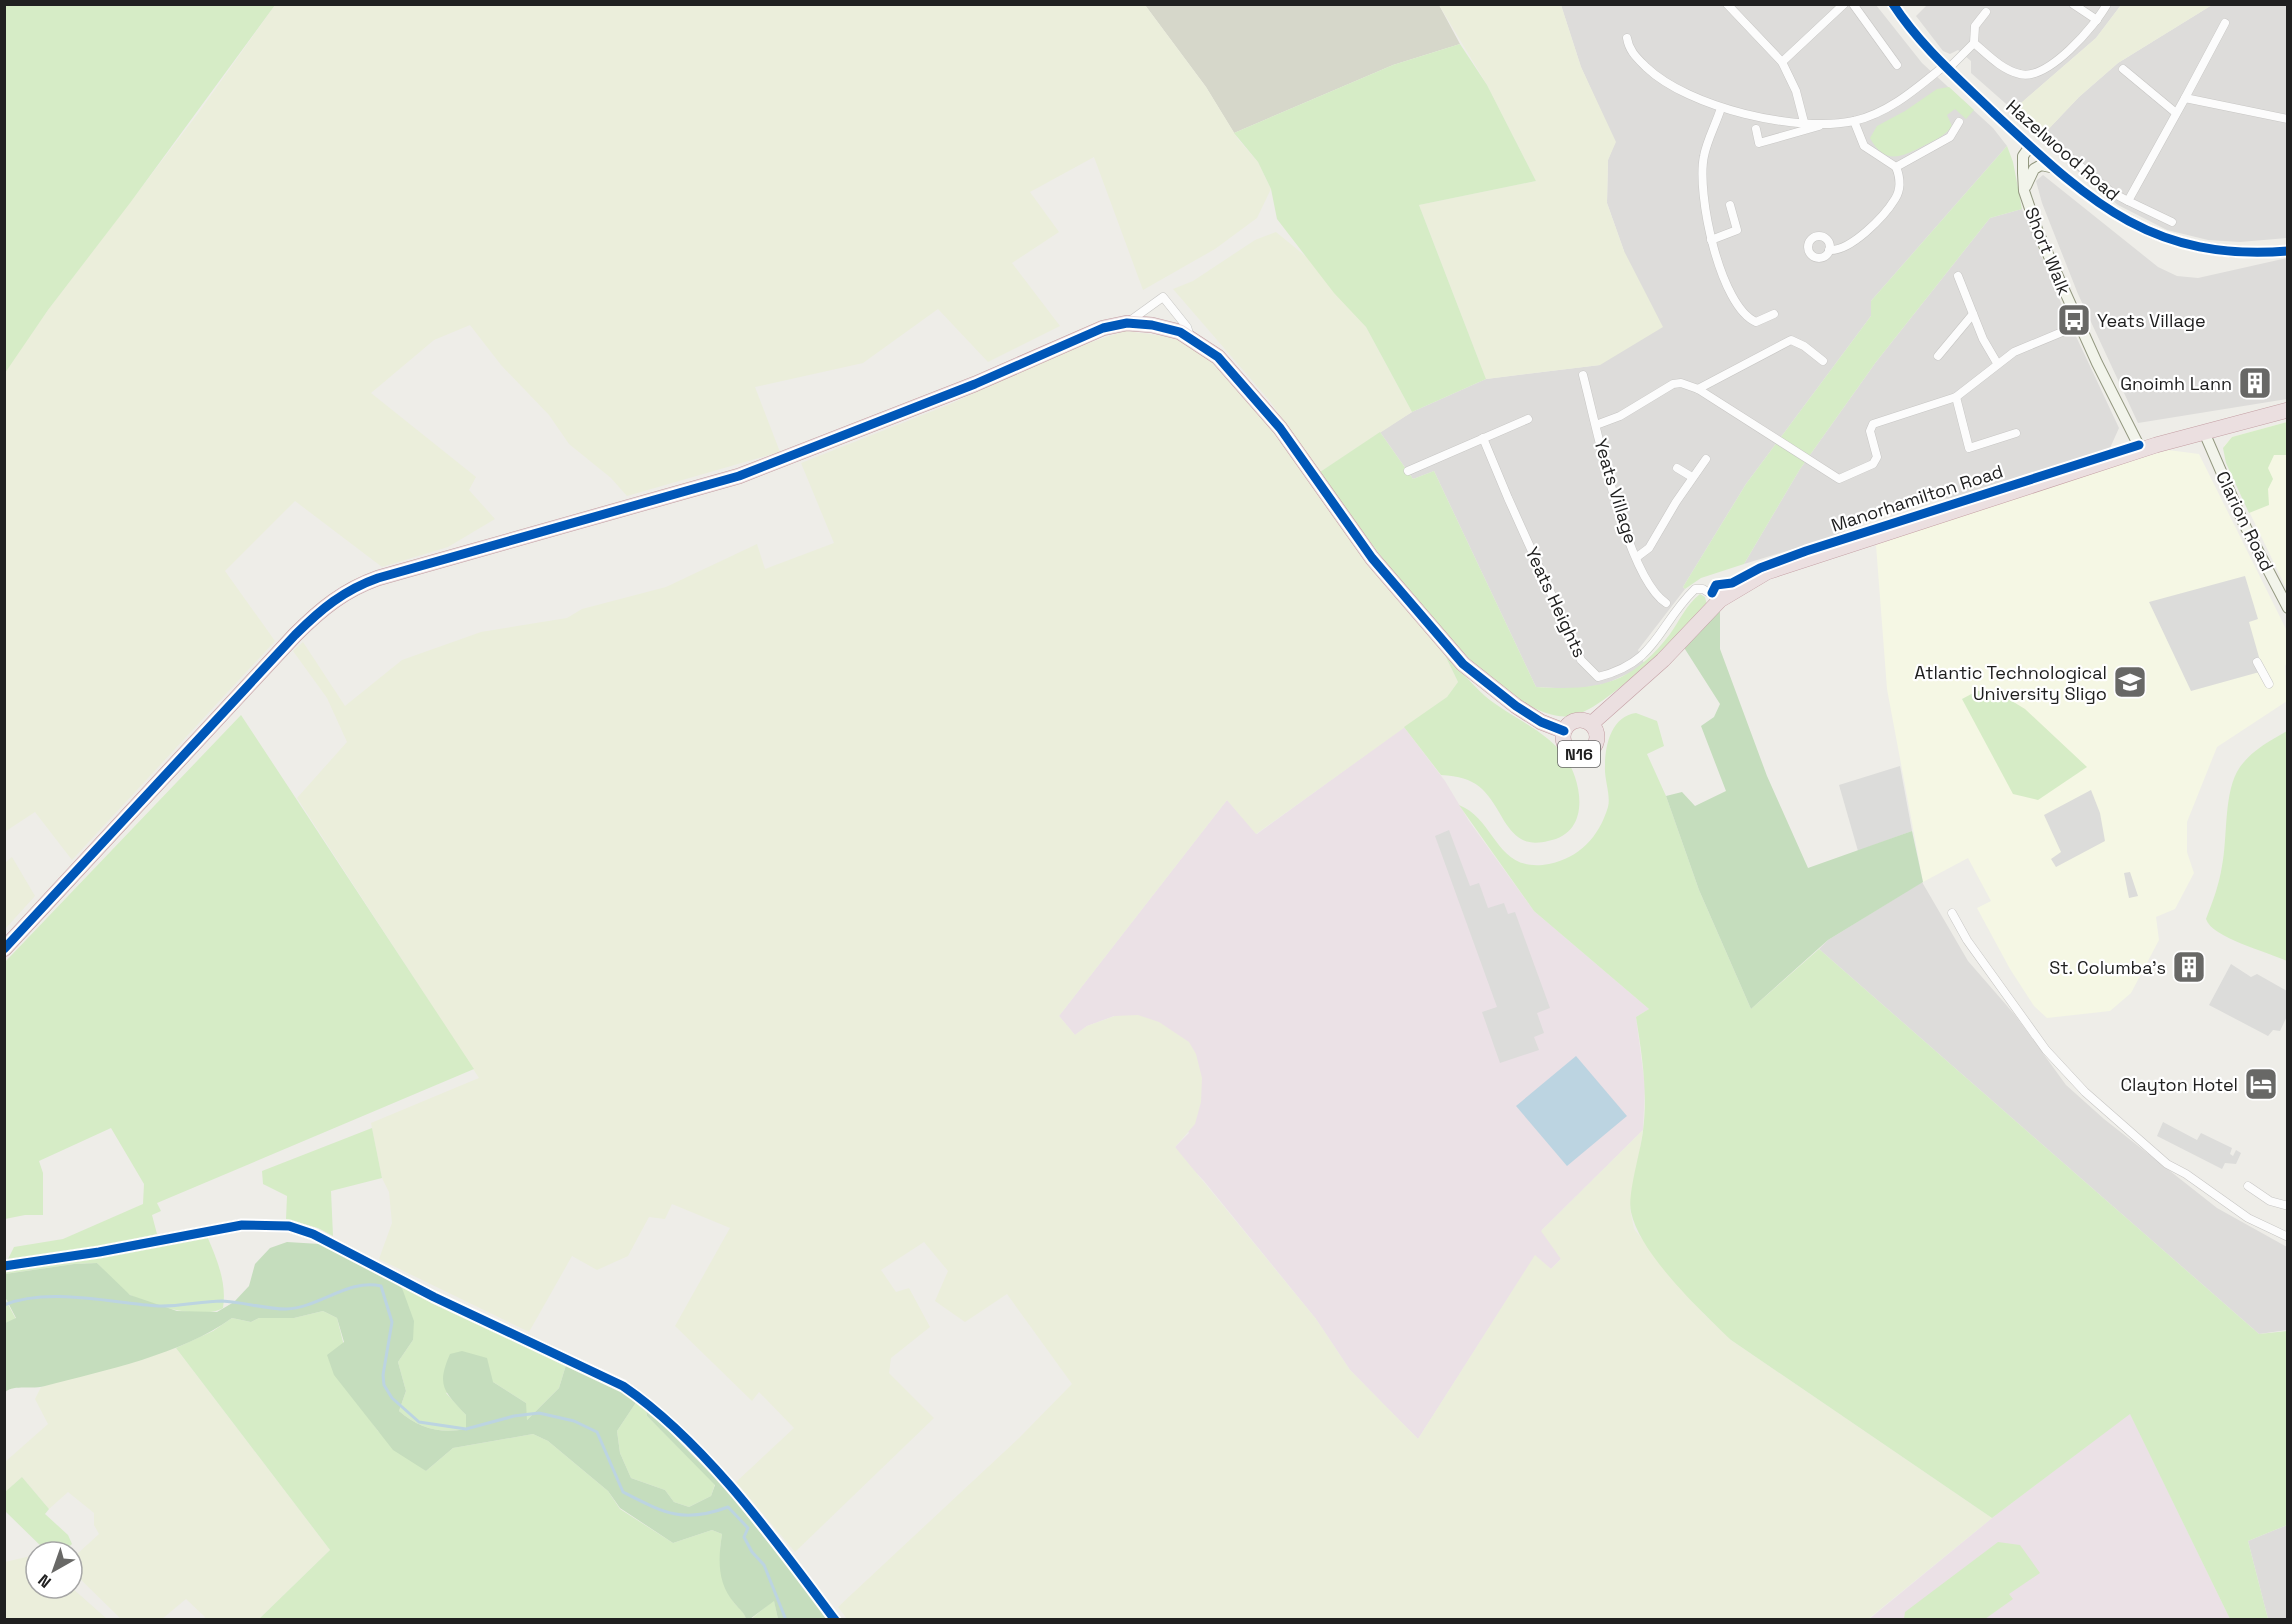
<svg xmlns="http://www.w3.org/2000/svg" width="2292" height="1624" viewBox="0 0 2292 1624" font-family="'Space Grotesk',sans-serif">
<rect width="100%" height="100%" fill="#eeede8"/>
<g fill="#dddcda">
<polygon points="1561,5 1876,5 1922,63 1993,128 2007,146 1871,301 1871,316 1746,484 1683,587 1685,589 1638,650 1644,663 1634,671 1605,684 1576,689 1536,687 1434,471 1413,479 1380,432 1412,412 1486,379 1600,365 1624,251 1607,203 1608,160 1615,142 1581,67"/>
<polygon points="1927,5 2121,5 2096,38 2013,110 1971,73 1971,61 1958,50 1950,54 1943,51 1916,16"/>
<polygon points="2212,5 2287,5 2287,238 2240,242 2208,240 2167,230 2118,205 2039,139 2079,97 2118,63"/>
<polygon points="2043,175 2158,267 2177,276 2198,278 2287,258 2287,399 2138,423 2078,294 2042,203 2036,181"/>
<polygon points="2022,209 2066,315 2119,428 2110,448 1949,499 1917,494 1833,537 1744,564 1800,469 1876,362 1990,218"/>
<polygon points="1922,882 1968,961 2015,1015 2066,1085 2104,1119 2217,1208 2287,1247 2287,1330 2259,1334 1819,949 1828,940"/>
<polygon points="2287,1525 2287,1619 2268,1619 2248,1541"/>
</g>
<g fill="#ebe1e6">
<polygon points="1404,727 1445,781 1469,821 1534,911 1649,1009 1636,1017 1645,1086 1643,1130 1542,1230 1561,1259 1551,1269 1535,1256 1418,1439 1350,1370 1316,1319 1204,1181 1182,1158 1175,1147 1189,1133 1114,1016 1087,1026 1075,1035 1059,1016 1227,800 1257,834"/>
<polygon points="2130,1413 2230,1619 1868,1620 1992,1518"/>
</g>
<g fill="#f5f7e4">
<polygon points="2287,422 2287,590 2246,505 2224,446 2232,437"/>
<polygon points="2168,450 2199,454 2287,631 2287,662 2285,666 2287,701 2217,747 2187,822 2187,852 2194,873 2175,909 2156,917 2159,940 2131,993 2110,1011 2047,1018 2034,1006 2010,969 1977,908 1991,901 1968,858 1923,882 1887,689 1876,545 2016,496"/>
</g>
<g fill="#dcdcda">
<polygon points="2245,576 2258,619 2249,622 2263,671 2191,691 2149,602"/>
<polygon points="1900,766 1912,831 1858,851 1839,785"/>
<polygon points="2091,790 2100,813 2105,841 2056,867 2051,859 2061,852 2044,815"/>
<polygon points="1449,830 1470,886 1479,883 1488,908 1504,903 1508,914 1515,912 1550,1008 1537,1013 1544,1033 1534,1037 1539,1050 1500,1063 1482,1012 1497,1007 1435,836"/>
<polygon points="2130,872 2138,896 2129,898 2124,873"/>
<polygon points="2231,964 2251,977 2257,974 2287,991 2287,1016 2280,1031 2273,1030 2268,1036 2209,1005"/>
<polygon points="2163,1122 2197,1140 2201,1133 2232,1148 2230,1154 2233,1156 2236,1150 2241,1153 2236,1164 2225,1163 2222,1169 2157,1136"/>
</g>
<polygon fill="#d6d7ca" points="1145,5 1439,5 1460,44 1393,65 1234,133 1206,87"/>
<g fill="#ebeedb">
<polygon points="275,5 1145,5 1206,87 1238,139 1258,162 1271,189 1257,218 1215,249 1143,290 1094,157 1030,192 1059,232 1012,263 1060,326 988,362 938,309 863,363 755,387 780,452 627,496 611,478 569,444 549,415 501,365 470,325 434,340 371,393 476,477 469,490 495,519 448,547 382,567 295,501 225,571 275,641 72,860 35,812 6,831 5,828 4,373 48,310 199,112"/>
<polygon points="1439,5 1561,5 1581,67 1616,142 1608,160 1607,203 1624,251 1663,327 1600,365 1486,379 1419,205 1536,181 1487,85"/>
<polygon points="2121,5 2212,5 2118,63 2079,97 2042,136 2024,119 2019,121 2013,110 2096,38"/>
<polygon points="1276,232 1309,259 1366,327 1412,412 1320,472 1269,400 1173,289 1193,281 1255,240"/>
<polygon points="1125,331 1174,337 1213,360 1274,429 1442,649 1458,682 1447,697 1256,834 1227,800 1059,1016 1075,1035 1087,1026 1115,1016 1138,1015 1159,1022 1189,1042 1196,1054 1202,1078 1201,1102 1195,1124 1175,1147 1316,1319 1350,1370 1418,1439 1535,1255 1551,1269 1561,1259 1541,1231 1643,1130 1630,1209 1634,1229 1703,1313 1731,1340 1992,1518 1868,1619 847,1619 838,1607 1019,1438 1072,1384 1007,1294 965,1322 935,1301 948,1271 924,1242 881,1270 896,1292 909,1288 930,1327 891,1358 889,1373 934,1418 795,1552 736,1482 794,1428 759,1392 752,1401 675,1326 730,1228 672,1204 665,1219 649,1217 628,1256 597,1270 572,1256 529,1332 379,1259 392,1223 389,1192 382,1178 371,1123 479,1078 297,798 347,742 327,698 293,651 303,642 345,706 402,660 481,632 567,618 582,609 666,587 757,544 765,569 834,543 801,463 948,405 1070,349"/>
<polygon points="12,857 35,896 5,929 5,863"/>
<polygon points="176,1348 330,1550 259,1619 204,1619 205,1617 186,1599 162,1619 121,1619 72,1571 77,1554 99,1534 94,1525 94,1513 68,1492 49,1509 22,1477 5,1492 5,1462 48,1424 35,1399 41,1387"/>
<polygon points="35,1555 36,1588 72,1588 107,1619 5,1619 5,1562"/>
</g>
<g fill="#d6ecc6">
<polygon points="5,4 275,5 130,203 48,310 5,373"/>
<polygon points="1460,44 1487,85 1536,181 1419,205 1486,379 1412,412 1366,327 1334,293 1277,219 1271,189 1258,162 1234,133 1393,65"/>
<path d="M1949,87L1974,110L1966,119L1955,109L1947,115L1952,126C1945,136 1935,140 1925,145C1902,157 1885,166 1870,138L1877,126L1905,111L1937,89Z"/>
<polygon points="2007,146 2013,162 2022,209 1990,218 1876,362 1800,469 1744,564 1701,578 1685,589 1683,587 1746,484 1871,316 1871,301"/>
<polygon points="2287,422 2287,455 2274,455 2268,468 2273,479 2268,489 2269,505 2249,513 2226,463 2223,448 2232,437"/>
<path d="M1380,432L1413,479L1434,471L1536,687C1597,691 1631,685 1670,634C1680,620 1686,605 1700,594L1705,597L1707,605C1682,631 1605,711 1571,716C1497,727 1359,528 1320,472Z"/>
<path d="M1442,649C1456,664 1469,682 1485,696C1517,723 1561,734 1575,777C1584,804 1581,835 1548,841C1540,843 1529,844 1521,839C1514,835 1507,826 1503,819C1486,789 1477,777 1441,775L1404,727L1447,697L1458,682Z"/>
<polygon points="1977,691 1997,692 2025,709 2087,767 2038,800 2013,794 1962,699"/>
<path d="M1636,713L1657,721L1664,746L1647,754L1666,796L1699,890L1751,1009L1819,949L2259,1334L2287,1331V1525L2248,1541L2268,1619H2230L2130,1414L1992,1518L1731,1340C1700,1310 1640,1254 1631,1212C1627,1195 1641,1150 1643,1131C1648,1092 1642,1055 1636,1017L1649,1009L1534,911L1459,805C1497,820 1495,874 1549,864C1579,858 1599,837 1608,807C1611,795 1604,779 1605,766C1605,744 1612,716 1636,713Z"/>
<polygon points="241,715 474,1069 157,1203 161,1211 152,1215 157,1234 73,1252 7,1261 14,1247 63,1239 143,1204 144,1184 111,1128 39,1161 43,1173 43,1215 25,1215 5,1219 4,963"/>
<path d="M2287,731V961C2268,952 2212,938 2206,919C2213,901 2219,885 2222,866C2228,838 2223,791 2240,767C2252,750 2270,741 2287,731Z"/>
<polygon points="372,1128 382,1178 331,1191 333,1236 318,1228 286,1219 287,1196 263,1184 262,1171"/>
<path d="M207,1236C217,1260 227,1282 223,1308C203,1320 152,1306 132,1296C119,1289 107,1273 97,1263L74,1264L5,1274L4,1268Z"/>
<path d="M386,1274L566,1365L559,1388L526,1421V1403L493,1382L446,1393L466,1415V1429C440,1434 418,1428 399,1411L406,1391L398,1362L413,1340L402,1288Z"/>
<polygon points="4,1297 16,1319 5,1323 4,1323"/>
<path d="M323,1311L337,1318L359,1405L378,1431L426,1471L453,1448L533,1434L548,1441L608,1491L620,1509L673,1543L712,1530L722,1534C718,1558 720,1584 735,1604C740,1610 744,1611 746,1619H259L330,1550L176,1348L213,1331L232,1318L251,1322L259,1318H294Z"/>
<polygon points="637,1401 646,1408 647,1416 715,1484 711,1496 689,1507 674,1502 665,1490 631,1478 620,1453 617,1431"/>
<polygon points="22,1477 49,1509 45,1514 68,1535 72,1544 63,1552 47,1552 5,1511 5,1492"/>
<polygon points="1998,1542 2020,1545 2040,1573 2009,1594 2013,1599 1985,1619 1904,1619 1905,1612"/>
<polygon points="774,1600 778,1619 750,1620"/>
</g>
<g fill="#c5ddbd">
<polygon points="1720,610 1720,649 1767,776 1808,868 1912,831 1923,882 1828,940 1751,1009 1699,890 1666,796 1682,792 1695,806 1726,791 1701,726 1714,717 1720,704 1683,646"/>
<path d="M287,1242L320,1244L378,1268L402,1288L414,1321L413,1340L398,1362L406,1391L399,1411C418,1428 440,1434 466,1429V1415C444,1391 436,1386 450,1354L462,1351L487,1358L493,1382L526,1403L527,1420L559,1388L566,1365L623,1391L637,1401L617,1431L620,1453L631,1478L665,1490L674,1502L689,1507L711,1496L715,1485L647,1416L646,1408L725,1488L829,1619H778L774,1601L750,1619H746C744,1612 740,1610 735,1604C717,1583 718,1560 722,1534L712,1530L673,1543L620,1508L608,1491L548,1441L533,1434L453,1448L426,1471L393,1450L334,1375L327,1355L344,1342L337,1318L323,1311L294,1318H259L251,1322L232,1318C180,1355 106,1370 45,1386C32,1390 15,1384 5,1392V1323L16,1318L5,1297V1274L74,1264L97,1263L130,1295L177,1311L217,1312L234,1302L249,1286L255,1264L270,1248Z"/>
</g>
<polygon fill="#bcd4e1" points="1576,1056 1627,1116 1567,1166 1516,1106"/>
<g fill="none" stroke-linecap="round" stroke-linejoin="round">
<path stroke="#bcd4e1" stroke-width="3" d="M4,1305C48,1287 112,1303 158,1306C179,1307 201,1301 222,1301C243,1302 265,1309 286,1309C319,1308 349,1278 381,1286L392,1322L383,1375L384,1385L392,1398L419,1422L466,1429L514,1416L539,1413L574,1421L597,1432L623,1492C664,1513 683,1524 728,1507L748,1528L744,1537L752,1552L764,1565L786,1620"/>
<g stroke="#c7c6c4" stroke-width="9">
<g id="street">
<polyline points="1727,4 1782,62 1796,91 1804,122"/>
<polyline points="1853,4 1897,65"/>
<polyline points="2073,4 2097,20"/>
<path d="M1627,38C1629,51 1637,58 1646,67C1689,108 1797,133 1854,121C1889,113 1917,88 1944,66"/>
<polyline points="1974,43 1975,26 1986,12"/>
<polyline points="1782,62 1844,4"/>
<polyline points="2123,69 2176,113"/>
<path d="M1947,70L1974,43C1988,55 2002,70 2020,74C2048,81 2095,26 2107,4"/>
<polyline points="2185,98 2225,23"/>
<path d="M1721,108C1716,124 1707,140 1704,156C1696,193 1720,307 1756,322L1774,314"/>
<polyline points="1854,121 1864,146 1896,167 1950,137 1959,122"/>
<polyline points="1756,129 1759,143 1819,126"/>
<polyline points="2049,140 2111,192 2128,201"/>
<polyline points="2172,222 2128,201 2185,98 2288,119"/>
<circle cx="1819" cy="247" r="11"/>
<polyline points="1711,240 1737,230 1730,205"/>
<path d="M1829,250C1850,252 1884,217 1895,199C1902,188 1900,177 1896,167"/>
<polyline points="1958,276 1983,339 1997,363"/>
<polyline points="1127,323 1163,297 1187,327 1190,336"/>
<polyline points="1938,356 1973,314"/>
<path d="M1583,375C1596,424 1626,577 1666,603"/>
<polyline points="1698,389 1791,340 1804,346 1823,361"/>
<polyline points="1956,397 1969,448 2016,433"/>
<polyline points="1596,425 1620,416 1673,384 1681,383 1698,389 1839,479 1873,464 1877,457 1870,431 1873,424 1956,397 2014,352 2079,325"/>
<path d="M1483,438L1508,498L1581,660L1598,677C1658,662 1657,626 1695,589H1703L1720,600"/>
<polyline points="1677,468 1692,477"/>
<polyline points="1408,471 1528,419"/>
<polyline points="1637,557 1649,548 1676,502 1706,459"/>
<polyline points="2257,662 2269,684"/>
<polyline points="1952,913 1967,940 2046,1050 2085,1092 2167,1164 2186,1174 2248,1218 2288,1237"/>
<polyline points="2248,1186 2270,1201 2288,1206"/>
</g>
</g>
<g stroke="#939880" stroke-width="12">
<g id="secondary">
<path d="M1893,4C1921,47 1959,79 1995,114C2089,201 2151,262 2288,251"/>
<polyline points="2030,146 2023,156 2023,173 2024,191 2038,232 2097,363 2141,450"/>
<polyline points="2026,186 2034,169 2041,165 2055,168"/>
<polyline points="2204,432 2243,522 2288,608"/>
<path d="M4,1266L99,1252L242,1225L289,1226L313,1234L434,1297L623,1386C706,1443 775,1540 835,1620"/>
</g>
</g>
<g stroke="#c49fa4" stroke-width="16">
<g id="highway">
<circle cx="1580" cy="737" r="17"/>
<polyline points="1591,724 1663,660 1720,600 1767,572 2156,445 2288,410"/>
<path d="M4,949L295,635C321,609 344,590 378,578L739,476L975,384L1103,328L1127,323L1152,325L1180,332L1218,357L1280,428L1372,558L1463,664L1516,706L1541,722L1564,731"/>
</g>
</g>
<use href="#street" stroke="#fcfcfc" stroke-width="8"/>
<use href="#secondary" stroke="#f2f4eb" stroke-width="10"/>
<use href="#highway" stroke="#ebdfe0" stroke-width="15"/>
<g stroke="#fff" stroke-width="13">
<g id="cycleway">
<path d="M1893,4C1921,47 1959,79 1995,114C2089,201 2151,262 2288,251"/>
<polyline points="1712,593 1716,585 1732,583 1760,568 1806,551 2139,445"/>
<path d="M4,949L295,635C321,609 344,590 378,578L739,476L975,384L1103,328L1127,323L1152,325L1180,332L1218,357L1280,428L1372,558L1463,664L1516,706L1541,722L1564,731"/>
<path d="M4,1266L99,1252L242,1225L289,1226L313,1234L434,1297L623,1386C706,1443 775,1540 835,1620"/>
</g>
</g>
<use href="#cycleway" stroke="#0057b8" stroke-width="9"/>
</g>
<defs>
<g id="bus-square" transform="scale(1.725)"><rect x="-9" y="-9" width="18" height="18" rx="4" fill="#686866" stroke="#fff"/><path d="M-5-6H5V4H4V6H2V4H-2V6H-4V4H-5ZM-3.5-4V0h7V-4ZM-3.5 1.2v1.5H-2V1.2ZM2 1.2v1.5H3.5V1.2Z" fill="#fff"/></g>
<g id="building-square" transform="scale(1.725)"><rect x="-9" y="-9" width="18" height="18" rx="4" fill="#686866" stroke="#fff"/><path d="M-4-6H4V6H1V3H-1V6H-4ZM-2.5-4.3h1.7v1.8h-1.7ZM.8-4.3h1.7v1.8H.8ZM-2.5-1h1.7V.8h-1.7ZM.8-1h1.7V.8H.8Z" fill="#fff"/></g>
<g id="university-square" transform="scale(1.725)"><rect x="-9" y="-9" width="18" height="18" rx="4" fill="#686866" stroke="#fff"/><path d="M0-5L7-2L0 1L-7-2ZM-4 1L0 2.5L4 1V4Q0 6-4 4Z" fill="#fff"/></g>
<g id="hotel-square" transform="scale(1.725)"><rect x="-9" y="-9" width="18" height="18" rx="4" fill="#686866" stroke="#fff"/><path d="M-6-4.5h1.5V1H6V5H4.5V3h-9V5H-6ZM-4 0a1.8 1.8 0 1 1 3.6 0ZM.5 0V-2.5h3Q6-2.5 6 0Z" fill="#fff"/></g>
</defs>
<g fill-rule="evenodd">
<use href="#bus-square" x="2074" y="320"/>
<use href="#building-square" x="2255" y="383"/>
<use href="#university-square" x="2130" y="682"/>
<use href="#building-square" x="2189" y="967"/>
<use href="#hotel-square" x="2261" y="1084"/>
</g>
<g text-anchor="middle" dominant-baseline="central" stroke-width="4.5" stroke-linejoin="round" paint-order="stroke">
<rect fill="#fff" stroke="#636363" stroke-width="1.5" x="1558" y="741" width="42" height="26" rx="4.5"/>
<g font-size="16" font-weight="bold" fill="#202020">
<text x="1579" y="754">N16</text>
</g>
<g font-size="18" fill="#202020" stroke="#fff">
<text transform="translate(2063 150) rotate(41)">Hazelwood Road</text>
<text transform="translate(2048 251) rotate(68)">Short Walk</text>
<text transform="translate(1616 491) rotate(73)">Yeats Village</text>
<text transform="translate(1917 498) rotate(-18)">Manorhamilton Road</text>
<text transform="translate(2245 521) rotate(64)">Clarion Road</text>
<text transform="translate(1556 602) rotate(65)">Yeats Heights</text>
</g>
<g font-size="18" fill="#202020" stroke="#fff" text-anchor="end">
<text x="2097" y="320" text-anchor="start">Yeats Village</text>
<text x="2232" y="383">Gnoimh Lann</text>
<text x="2107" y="672">Atlantic Technological<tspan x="2107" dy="21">University Sligo</tspan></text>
<text x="2166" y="967">St. Columba's</text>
<text x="2238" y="1084">Clayton Hotel</text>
</g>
</g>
<rect width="2292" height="1624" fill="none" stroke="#202020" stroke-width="12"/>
<g transform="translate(54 1570) rotate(220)"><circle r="28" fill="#ffffff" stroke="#a6a6a6" stroke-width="1.5"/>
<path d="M0-4.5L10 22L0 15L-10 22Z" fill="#686866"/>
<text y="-9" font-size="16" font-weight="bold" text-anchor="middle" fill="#202020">N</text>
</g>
</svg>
